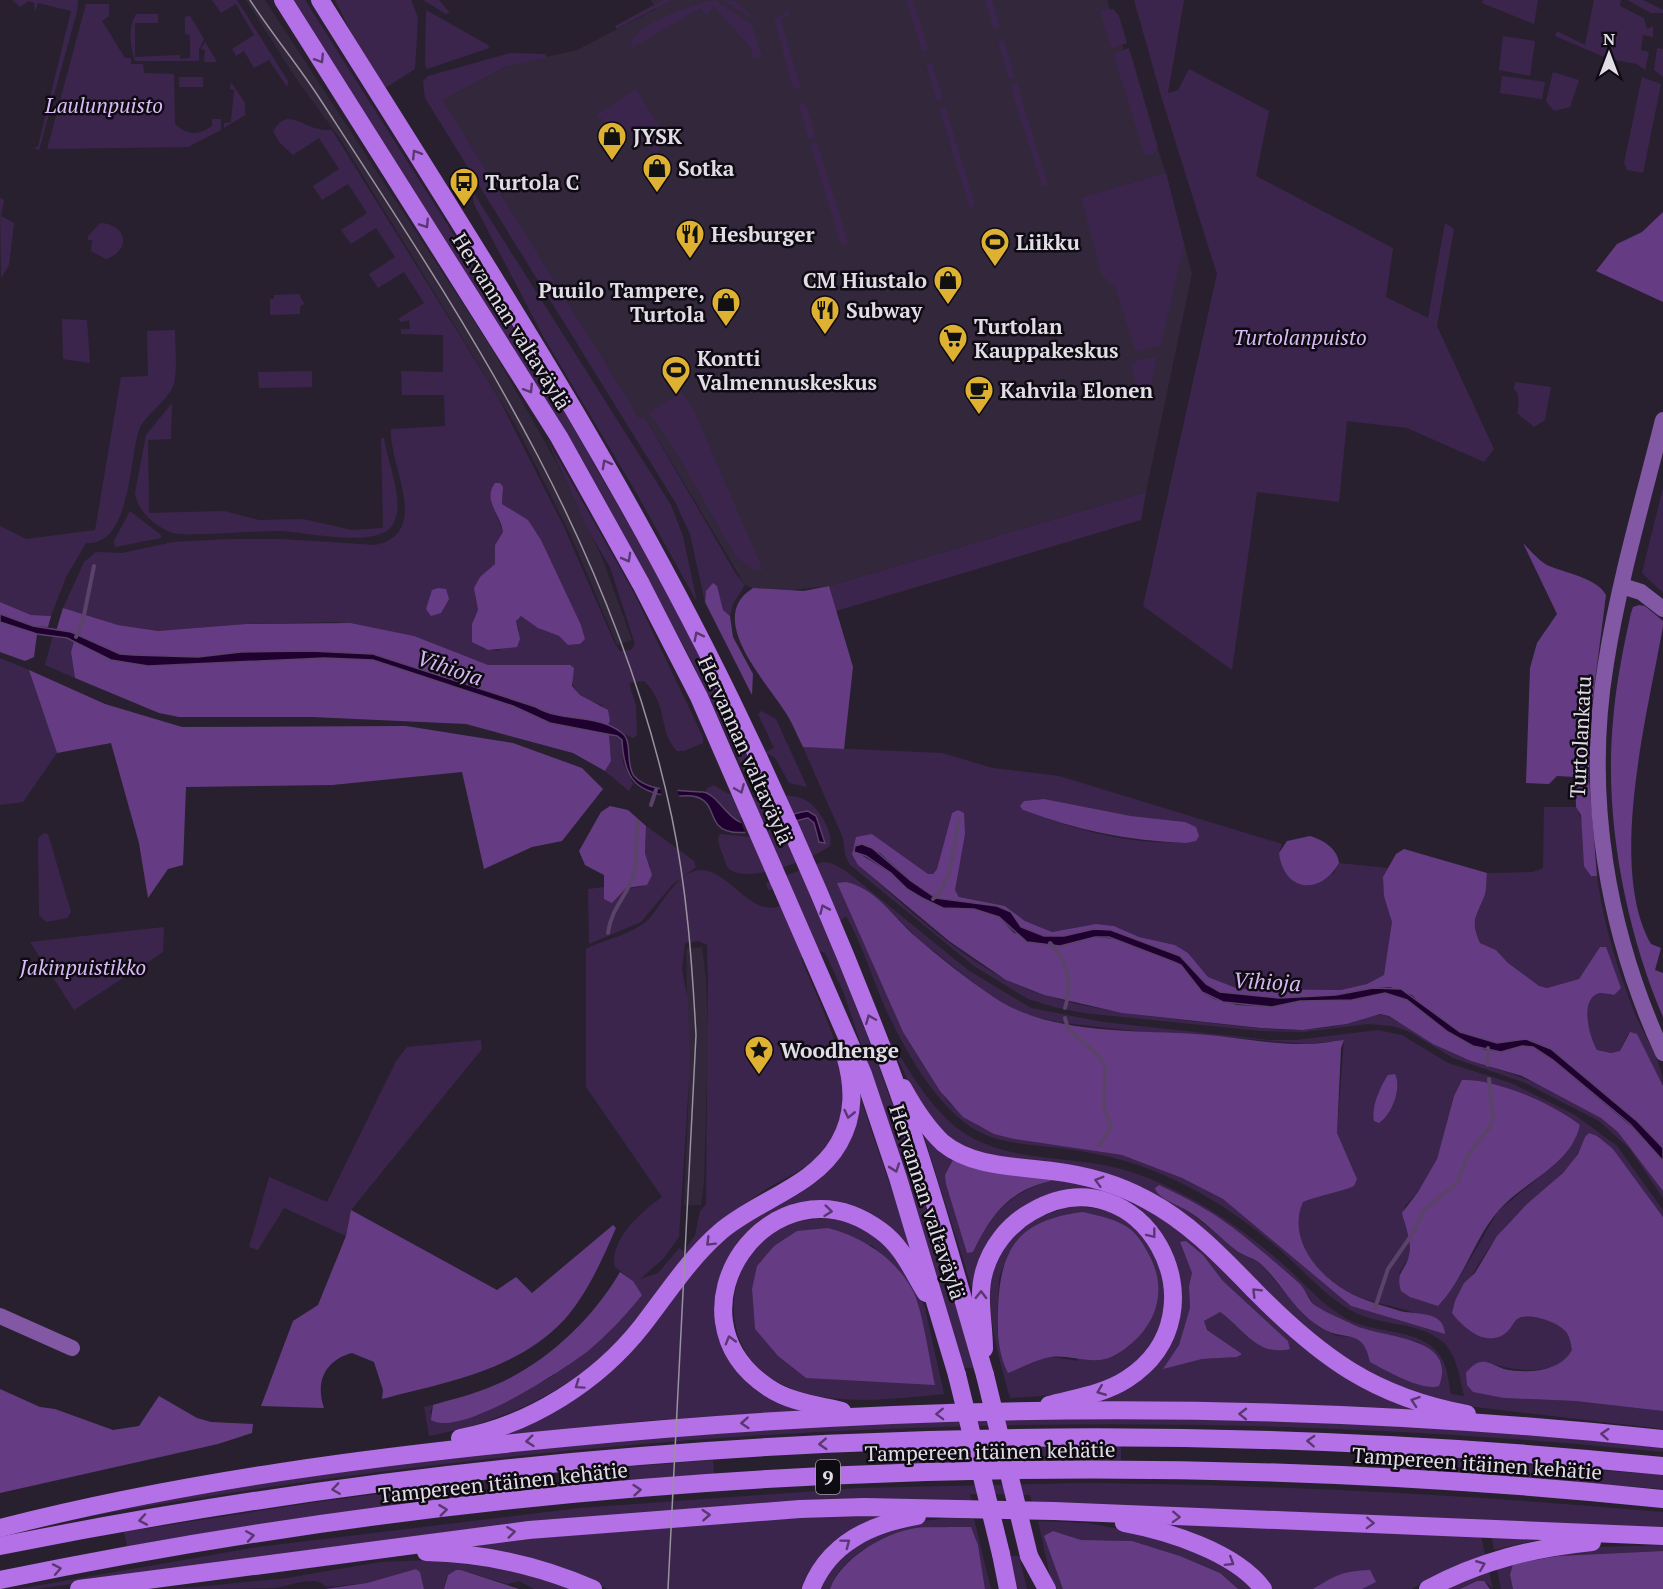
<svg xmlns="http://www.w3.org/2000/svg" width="1663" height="1589" viewBox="0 0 1663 1589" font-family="'PT Serif',serif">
<rect width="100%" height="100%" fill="#28202f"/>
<g fill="#32273b">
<polygon points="246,0 265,0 491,347 557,463 602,558 632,640 617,645 571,536 516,426 341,140 295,77"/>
<polygon points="651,0 1107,0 1166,173 1192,274 1146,492 829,586 781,591 758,590 745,585 644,416 639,419 443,100 507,66 577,50 656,9"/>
<polygon points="702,947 706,979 708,1037 704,1182 701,1205 684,1205 689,1085 686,949"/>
</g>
<g fill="#3c254d" fill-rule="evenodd">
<polygon points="12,0 78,0 77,11 39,150 33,147 38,147 71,11 38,3 35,12 34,3 29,1 20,7"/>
<polygon points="212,0 237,0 288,81 287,87 269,60 254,68 244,51 236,56 232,49 254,35 236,4 221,13"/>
<polygon points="292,0 305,0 546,380 760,755 774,748 758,714 761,711 776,719 807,787 789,783 776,759 769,754 761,756 753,767 757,785 750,784 687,652 584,466"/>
<polygon points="335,0 411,0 418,18 415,69 385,88 356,42"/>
<polygon points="423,0 439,0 450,13 446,14"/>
<polygon points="663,0 671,0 617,29 615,26"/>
<path d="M715,0L752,25L762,56L750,59L753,50L713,5L710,12L705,14L701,8L632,48V40C643,22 694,3 715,0Z"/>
<polygon points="722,0 735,1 753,17 751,17"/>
<polygon points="906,0 913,0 928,49 922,51"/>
<polygon points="985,0 992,0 1000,27 993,29"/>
<polygon points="1134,0 1184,0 1168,93 1178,90 1189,69 1269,111 1256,176 1393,248 1386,297 1428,318 1445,223 1454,229 1437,326 1494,449 1484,462 1407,428 1347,421 1339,502 1257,492 1232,670 1143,606 1217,274 1162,99"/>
<polygon points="1483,0 1538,0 1534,24 1482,3"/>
<polygon points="1594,0 1621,0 1620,6 1644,18 1647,29 1653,26 1653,37 1643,35 1641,50 1649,52 1645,70 1637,64 1609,59 1555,36 1557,31 1585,45"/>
<polygon points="1627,0 1643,0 1663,10 1663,13 1651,13"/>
<path d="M86,4H109V16L102,21L125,58H131V64H143L144,73L174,74L175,124C188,135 197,136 212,126V119H221V130L188,147L47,149Z"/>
<polygon points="1113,9 1119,16 1127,43 1111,48 1100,10"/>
<polygon points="426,10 488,45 489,48 427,69 425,64"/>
<polygon points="789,12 789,16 780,19 801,87 797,90 792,85 774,18"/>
<path d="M136,14H158V23H135V57L180,55V59L190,58V35L185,34V17L190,16L204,39L199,50V61H135C130,46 128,27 136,14Z"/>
<polygon points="1503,36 1535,41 1530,76 1499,70"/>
<polygon points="1004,40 1015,77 1009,79 998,42"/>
<polygon points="205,42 217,62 204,62 205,50 201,49"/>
<polygon points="1129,48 1158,148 1153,154 1145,156 1113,53"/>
<polygon points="1657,48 1663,49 1663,77 1654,70"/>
<polygon points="510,53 545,54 547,58 507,66 443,100 639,418 644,416 736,574 745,585 733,604 730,616 723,610 719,599 706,591 705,602 690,534 675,502 425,98 423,81 428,76"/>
<polygon points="932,62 943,99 937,101 926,64"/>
<polygon points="1553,72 1579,80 1570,107 1554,111 1546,101"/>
<polygon points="1502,76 1545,82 1542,99 1500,93"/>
<rect x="179" y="77" width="24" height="10"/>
<polygon points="1642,77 1661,84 1643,173 1627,170 1624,163"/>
<polygon points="231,82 245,103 245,115 224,128 224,123 231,122 234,90 230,89"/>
<polygon points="1017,83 1048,185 1042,186 1010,85"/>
<polygon points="636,89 668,140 656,154 617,122 613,127 596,115"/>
<polygon points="805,101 816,138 809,140 799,106"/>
<polygon points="945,106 975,204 970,209 939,108"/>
<path d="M287,119C304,120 310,131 332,130L498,397L564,527L615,644L620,651L631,650L635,644L610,567L588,530L546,437L634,593L703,737V743L684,751H677C658,732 669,705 644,681L629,683L636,706L637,735L633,738L607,726L610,721L602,705C582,698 568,691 573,668L488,665L449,651L339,622L246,624L158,631L118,625L63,608L84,562L96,552L122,553L173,542L227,539H282L375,545C433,533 388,464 391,429L445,426L444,395H402L401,371L443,372V335L401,334V329H410L409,320L401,322L398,319L424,303L404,272L378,288L369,274L395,257L376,228L351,244L341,230L367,213L348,184L322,200L313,186L339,169L319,138L293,155L279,142L273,131L280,122ZM493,485L503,493L502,504L527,520L541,540L581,625L584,635L580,644L568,645L559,636L545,631L521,616L516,621L519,630L498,651L481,648L474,618L478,610C472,581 475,585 495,564V545L503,532L491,501Z"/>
<polygon points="817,142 848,242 845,247 840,241 810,144"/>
<polygon points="1166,173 1184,245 1161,345 1136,352 1115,287 1102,276 1081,198"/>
<polygon points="473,192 671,505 683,536 697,602 637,494 543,336 474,204"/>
<polygon points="0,198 4,200 1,216 14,223 9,265 1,278"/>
<path d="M100,223C127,224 132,250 106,259L91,251L92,240H88V236Z"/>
<polygon points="299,294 304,304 300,306 300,314 270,315 270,299 274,299 274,295"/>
<polygon points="62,319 87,320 90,363 63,359"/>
<path d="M175,330C175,344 178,374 173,386C166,402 144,416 139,430C129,459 131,546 86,543L66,577L51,616L31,615L0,602V526L26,539L95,530L121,377L148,376L147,331Z"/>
<polygon points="1157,357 1148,401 1141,403 1131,367 1136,361"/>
<polygon points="312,371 312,387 259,388 258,372"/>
<path d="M1515,382L1551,387L1545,420L1534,427L1517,413C1519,404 1520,395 1514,389Z"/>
<polygon points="682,392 693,409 763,570 754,570 737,558 670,442 649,413"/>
<path d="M172,403L171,439L148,440L149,513L224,511L259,520L303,519L352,530L383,528L381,438H384C387,463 408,506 391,527C374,548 306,532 280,531C258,530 184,538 170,532C155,526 136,509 135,493L146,435Z"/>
<polygon points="1663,488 1663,593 1642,573"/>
<polygon points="1146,492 1141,520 836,611 829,586"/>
<polygon points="130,511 161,535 161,538 115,547 114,541"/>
<polygon points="53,636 74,641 71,652 75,678 45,665"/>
<polygon points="0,658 29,670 57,753 23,802 0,805"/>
<polygon points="609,734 622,740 623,763 633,784 629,791 605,771 611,761"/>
<path d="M803,747L942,753L993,768L1059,776L1282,844L1279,853L1333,874L1339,863L1388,868C1376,888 1391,902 1392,922C1393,939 1387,958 1384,975L1367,984L1341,990L1239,989L1208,977L1188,953L1175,945L1139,937L1114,926L1096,924L1052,932L1025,921L1005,906L959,897L955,890L964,834V813L958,810L952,813L937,869L933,874H928L872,834L858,865C911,911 976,975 1044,995C1099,1012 1155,1017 1211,1023C1241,1026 1272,1031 1302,1030C1317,1029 1334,1027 1348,1024C1359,1021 1372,1014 1383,1015C1393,1016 1430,1042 1443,1048C1499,1074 1573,1086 1619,1132C1636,1149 1649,1172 1663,1191V1198L1629,1148L1599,1121L1523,1082L1453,1058L1408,1031L1392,1026L1368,1024L1304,1032L1261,1031L1083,1013L1054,1007L1028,999L974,966L850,865L845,855L843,838ZM1044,799L1131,816L1185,822L1196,841C1138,848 1076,830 1023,810L1024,801Z"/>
<path d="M714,785C720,789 728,794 735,796C768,804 801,779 823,819C828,828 832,836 830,846C811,859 755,882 732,871C726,868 725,861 723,855C720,848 716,840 720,834L750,837L808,818L814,823L817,839L825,842L822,832L805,811C785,819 756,833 735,819C725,812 717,801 706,793L707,788Z"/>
<path d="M1544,807H1576C1589,828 1576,855 1591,876H1597C1603,923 1618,970 1635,1014C1644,1036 1663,1062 1663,1086L1637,1034H1628L1620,1051L1611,1053L1597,1050C1590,1038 1578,998 1600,993C1604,993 1610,994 1614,995L1600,947L1579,979L1547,988L1539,987L1508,963L1496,950L1480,943C1470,921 1476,918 1484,897C1487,890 1486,881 1487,873L1533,872L1543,868Z"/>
<polygon points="646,826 694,861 696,867 672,885 641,922 589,944 588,889 604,887 604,899 615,900 622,890 644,886 650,867 645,853"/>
<polygon points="44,833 48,834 71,912 67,918 46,922 39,915 38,845 38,838"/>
<path d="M822,862L831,863L846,871L968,970L1031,1008L1103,1022L1269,1040H1296L1378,1030L1402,1035L1448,1063L1511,1083L1575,1115L1617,1146L1663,1210V1217L1613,1149L1585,1137C1573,1175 1534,1194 1509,1223C1485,1249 1468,1282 1452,1313C1464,1329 1488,1349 1507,1332C1512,1328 1513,1321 1519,1318C1531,1313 1558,1322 1566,1332C1570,1337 1571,1343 1573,1349C1556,1379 1513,1371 1486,1362L1504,1398L1575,1401L1663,1411V1429L1467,1406L1411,1393L1329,1350L1179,1211L964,1147L944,1134L913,1091L889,1040C896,1046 902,1060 908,1069C924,1094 943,1121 969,1136C1018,1165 1083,1154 1137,1174C1192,1194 1239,1226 1283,1264C1303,1282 1321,1304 1345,1318C1371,1333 1407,1328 1431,1346C1448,1360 1447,1375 1451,1394L1464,1396C1460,1379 1457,1355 1443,1342C1417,1320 1379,1327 1350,1310C1323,1294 1301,1268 1278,1248C1236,1212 1190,1183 1138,1165C1116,1157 1092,1153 1068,1149C1032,1144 994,1146 964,1122C930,1095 906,1051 887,1012C873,981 863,945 846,916L839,922L833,950C890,1086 935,1226 973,1368H964L917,1211L843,991L825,953L814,949L801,958C819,1004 855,1068 840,1118C824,1174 779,1173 743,1206C705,1241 672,1282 637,1319C626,1331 616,1345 603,1356C553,1399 494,1424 429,1436L424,1407L433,1405L430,1413L479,1415L553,1376L633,1281L615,1267C608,1241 643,1210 662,1197L586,1087V949C605,939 634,934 649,919C662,904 679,869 702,870C734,872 760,934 793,895V890L785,887L768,890L766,883ZM837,883L888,908L915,936L965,976L991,996L1026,1015L1064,1023L1162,1034L1207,1035L1306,1044L1344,1040L1337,1133L1354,1172V1186L1326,1192L1303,1202C1287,1238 1317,1276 1348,1292C1369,1303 1394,1305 1415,1313C1421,1316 1426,1325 1430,1330L1351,1306L1223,1199L1182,1178L1122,1155L1014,1139L978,1126L948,1102L903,1032ZM699,941L707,945L708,977L706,1204L700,1211L695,1236L683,1251L679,1248L658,1273L640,1279L664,1258L679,1237L690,1065L688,1001L682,970L685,943ZM1462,1080C1495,1078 1554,1104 1580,1125L1575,1138L1559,1161L1498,1211L1461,1275L1441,1304L1399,1273L1409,1257V1237L1404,1222L1405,1206L1418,1192L1437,1159L1454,1096ZM1159,1185L1226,1222L1302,1286L1315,1306L1360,1329L1419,1342L1438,1359L1428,1387L1386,1371L1362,1341L1355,1337L1337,1336L1320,1328L1302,1313L1261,1264L1240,1253L1157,1186Z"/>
<polygon points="164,927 163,952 74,1010 30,942"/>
<polygon points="481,1040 482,1049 351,1210 346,1236 284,1208 258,1250 249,1247 269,1177 327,1202 396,1061 407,1047"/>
<path d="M860,1097L914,1256C904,1245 894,1230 883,1223C776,1152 663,1282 742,1375C758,1394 783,1402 805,1411L643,1421L483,1440L523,1426L677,1291L729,1231L800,1188Z"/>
<path d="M921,1126L938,1144L1097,1184L1185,1229L1281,1326L1439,1415L1084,1404L1137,1381L1178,1285L1112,1199L1016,1213L977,1304ZM995,1172L1051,1181C1024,1188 1005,1202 987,1222ZM1180,1243L1203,1255L1223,1281L1288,1341L1290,1349C1258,1357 1243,1329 1220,1312L1204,1321L1207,1330L1242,1354L1237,1357L1202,1359L1164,1368L1179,1345L1190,1308L1189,1286L1192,1273Z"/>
<path d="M1069,1207C1084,1207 1100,1207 1114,1214C1130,1222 1159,1249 1164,1266C1175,1300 1160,1345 1133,1367C1100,1393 1050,1396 1010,1398C998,1352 971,1273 1011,1234C1026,1219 1049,1214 1069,1207ZM1009,1252L1079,1361L1052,1357L997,1332L999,1278Z"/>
<path d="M840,1218L877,1235L909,1275L925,1308L944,1394C891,1399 822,1409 774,1380C729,1354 722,1292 752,1253C756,1248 760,1240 766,1236C791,1219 811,1219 840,1218ZM872,1245L913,1290L806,1378L778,1356L755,1329L752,1289L758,1265L774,1246Z"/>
<path d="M1225,1418L1399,1425L1663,1446V1452C1135,1398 603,1424 80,1518L272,1479L582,1441L935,1420Z"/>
<polygon points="1121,1446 1121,1460 993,1460 894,1464 893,1450"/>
<polygon points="1375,1453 1663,1475 1663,1489 1375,1467"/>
<polygon points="713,1460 714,1474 613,1482 612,1468"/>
<polygon points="484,1480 486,1494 295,1519 127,1546 124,1532 310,1503"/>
<path d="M1085,1483C1279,1485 1470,1495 1663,1512V1531L1032,1503L1030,1495L970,1494L971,1501L211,1564L37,1589H18L258,1547L580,1508L859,1488Z"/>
<polygon points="896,1513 805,1589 608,1589 578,1576 443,1548 681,1524"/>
<path d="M950,1518L974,1519L991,1589H985L978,1545L971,1527C924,1527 848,1537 830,1589H818C822,1581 826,1572 831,1564C855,1532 913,1521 950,1518Z"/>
<polygon points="1137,1519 1480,1532 1485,1554 1411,1589 1362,1589 1376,1582 1313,1589 1271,1589"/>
<polygon points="1038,1521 1087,1523 1162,1537 1228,1566 1254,1589 1238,1589 1220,1573 1180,1556 1132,1541 1081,1540 1053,1531 1063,1589 1053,1589"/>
<polygon points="1491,1533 1541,1539 1494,1550"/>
<polygon points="1663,1545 1663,1551 1558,1556 1514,1564 1510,1575 1513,1589 1501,1589 1496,1564 1573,1548"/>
<polygon points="1010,1556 1019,1556 1027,1589 1018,1589"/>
<path d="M429,1560L507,1569L571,1589H534L519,1581L507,1584L461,1570L447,1575L444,1589H424L420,1572L416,1569L367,1583L326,1587C316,1574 290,1586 276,1588C245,1589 208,1589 176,1589L287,1578L380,1562Z"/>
<polygon points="1488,1567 1493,1589 1488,1584 1477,1581 1460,1589 1439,1589"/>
</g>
<g fill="#653c84">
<polygon points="1663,212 1663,302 1596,271 1617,244 1642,232"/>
<path d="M495,483H500L503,487L502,504L528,520L541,540L581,625L585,639L580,644L568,645L559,636L538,628L521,616L516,621L520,639L517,647L488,650L472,642V624L478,610L474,588L480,577L495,564V545L503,532C501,515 482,500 495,483Z"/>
<path d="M1523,543C1530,550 1538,560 1547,565C1564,573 1596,577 1606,595L1590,720L1589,778L1597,876H1591L1584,866L1581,815L1576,807L1575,777L1557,776L1549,784L1526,783L1530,668L1537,643L1557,614Z"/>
<polygon points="713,583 717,586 723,610 730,616 733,637 753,674 752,695 705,602 706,591"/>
<path d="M829,586L853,667L844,749L803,747C798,737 794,727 789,718C770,685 703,619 753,588L804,591Z"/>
<polygon points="438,588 446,589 449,599 441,613 431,616 426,609 432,590"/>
<polygon points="0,602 31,615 51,616 48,627 33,626 0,614"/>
<path d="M1639,605L1645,606L1663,621V626C1648,713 1607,866 1651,944L1661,948L1655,970L1663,973V1017C1625,928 1604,817 1613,721C1616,684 1623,649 1631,613L1633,607Z"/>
<path d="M63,608L118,625L158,631L246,624L350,623L414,636L488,665H570L574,668L572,686L580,695L608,710L610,721L607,726C583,715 559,721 536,707L373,654L310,651L241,652L198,657L133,655L120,654L71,632L56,631Z"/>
<polygon points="0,622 37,634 34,657 25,661 0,652"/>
<polygon points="74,641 111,660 150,665 337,658 373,660 513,706 550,723 609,734 611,761 605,771 573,753 466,724 312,717 179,717 159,713 75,678 71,652"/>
<polygon points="29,670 105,704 182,727 406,726 513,743 582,768 603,789 562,841 532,847 484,869 462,772 332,785 186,787 183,865 168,869 148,898 139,843 111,743 57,753"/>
<path d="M1044,799L1131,816L1185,822L1196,827L1199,836L1196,841L1186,843C1129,841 1076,830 1023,810L1020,806L1024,801Z"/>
<polygon points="610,806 628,810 646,826 645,853 652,875 647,885 626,888 612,903 604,899 604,875 585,865 579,851 601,812"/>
<path d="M958,810L964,813L965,834L955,890L959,897L1005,906L1025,921L1052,932L1096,924L1114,926L1139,937L1175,945L1188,953L1208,977L1239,989L1341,990L1367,984L1384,975L1392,922L1384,896L1383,877L1396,854L1404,849L1487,873C1486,881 1487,890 1484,897C1476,917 1470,921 1480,943L1496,950L1508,963L1539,986L1547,988L1579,979L1600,947H1606L1621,988L1614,995C1610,994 1604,993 1600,993C1578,998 1590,1038 1597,1050L1611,1053L1620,1051L1630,1032L1637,1034L1663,1086V1148L1638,1122L1551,1049L1526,1039L1497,1043L1460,1032L1428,1011L1412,995L1390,987L1365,989L1336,995L1279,998L1220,992L1206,984L1180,956L1111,930L1094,929L1064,936H1044L1021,927L1005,909L997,906L936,898L911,881L880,853L862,844L855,846L853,850L891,873L907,889L939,906L974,909L999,917L1014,933L1064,945L1095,937L1116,939L1181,965L1202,992L1214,999L1237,1005L1272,1007L1300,1001L1352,1000L1385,993L1407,1000L1448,1032L1485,1050L1501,1052L1522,1046L1533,1047L1553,1060L1639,1133L1663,1161V1191L1618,1132L1601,1118L1522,1076L1471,1061L1433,1044L1389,1016L1380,1014L1347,1024L1303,1030L1261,1028L1122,1013L1044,995L1006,980L949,941L858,865L852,854L856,837L872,834L928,874H933L937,869L952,813Z"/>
<path d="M1310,836C1323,840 1337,848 1339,863C1320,896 1284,892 1279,853L1287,841Z"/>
<path d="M846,882C877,889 893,917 916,937C940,958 966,978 992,996C1051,1037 1139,1029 1209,1035C1242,1038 1275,1045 1308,1044C1320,1044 1332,1041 1344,1040L1341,1048L1337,1133L1357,1179L1354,1186C1337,1193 1320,1195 1303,1202C1287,1238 1317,1275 1348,1292C1363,1300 1384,1306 1400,1311C1412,1314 1431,1312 1440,1321C1443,1324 1445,1330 1445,1334L1351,1306L1223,1199L1182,1178L1122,1155L1014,1139L994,1134L963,1117L940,1091L903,1032L837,883Z"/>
<path d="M1395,1074C1402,1088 1392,1114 1379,1123L1374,1121C1371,1107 1380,1087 1388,1075Z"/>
<path d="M1462,1080C1495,1078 1554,1104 1580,1125C1570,1167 1525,1180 1499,1210C1474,1238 1465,1278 1438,1306L1410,1297L1401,1291C1395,1271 1406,1271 1409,1255C1412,1240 1405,1227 1402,1213L1418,1192L1437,1159L1454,1096Z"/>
<path d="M1589,1133L1597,1136L1613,1149L1663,1217V1411L1575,1401L1504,1398L1473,1392L1467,1385L1466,1373C1472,1366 1477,1361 1486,1362C1492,1363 1498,1367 1504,1369C1527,1374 1560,1372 1572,1350C1571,1344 1570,1337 1566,1332C1558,1322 1531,1313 1519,1318C1513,1321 1512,1328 1507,1332C1488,1349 1464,1329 1452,1313L1455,1301L1464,1283L1475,1273L1497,1236L1527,1204L1563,1173L1578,1154L1585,1137Z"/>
<path d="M953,1160L969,1166L1051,1178V1181C1008,1191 991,1214 973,1252L967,1253L946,1184L945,1175Z"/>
<path d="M1159,1185C1188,1199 1216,1213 1241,1234C1261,1250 1281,1267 1300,1284C1307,1291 1308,1301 1316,1306C1327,1313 1340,1318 1352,1324C1379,1339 1459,1334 1439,1386C1423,1392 1385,1370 1370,1362C1363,1326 1344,1343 1320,1327C1294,1311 1282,1284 1261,1264C1254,1258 1244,1256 1237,1251C1221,1239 1208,1224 1191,1213C1182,1206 1157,1199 1155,1188Z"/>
<path d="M351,1210L497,1290L516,1277L532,1293L613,1225L616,1228C603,1258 586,1296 564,1320C516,1371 446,1382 382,1399L383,1390L374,1362L352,1353C325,1360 315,1382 324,1408L261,1406L293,1321L318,1305L346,1236Z"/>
<path d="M1083,1212C1099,1216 1117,1219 1130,1229C1138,1235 1145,1247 1149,1255C1171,1295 1152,1334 1115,1355C1095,1367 1071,1354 1051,1357C1037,1359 1021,1368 1008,1373C998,1353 997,1331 998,1310C1000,1247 1019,1220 1083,1212Z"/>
<path d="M828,1228C862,1237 894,1257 912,1289C922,1306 930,1363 935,1385L806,1378L778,1356L755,1329L752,1289L757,1266L774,1246L797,1231Z"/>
<path d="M1186,1241L1203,1255L1223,1281L1288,1341L1290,1349C1257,1357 1244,1329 1220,1312L1204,1321L1207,1330L1242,1354L1237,1357L1202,1359L1163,1369L1179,1345L1190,1308L1189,1286L1192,1273L1180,1242Z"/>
<path d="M620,1272L633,1281L642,1295C626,1315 608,1334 588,1351C563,1370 460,1438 431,1420L433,1405C453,1399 475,1394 495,1385C545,1364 593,1319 620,1272Z"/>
<polygon points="0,1389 40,1407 55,1409 113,1430 139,1426 159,1396 197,1418 211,1422 253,1424 252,1433 218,1444 0,1493"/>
<path d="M949,1527H971L978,1545L985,1589H830C840,1560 881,1535 911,1529C923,1526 937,1528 949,1527Z"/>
<polygon points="1053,1531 1081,1540 1132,1541 1180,1556 1220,1573 1238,1589 1063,1589 1044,1536"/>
<polygon points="1663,1551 1663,1589 1513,1589 1510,1575 1513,1564 1558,1556"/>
<polygon points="416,1569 420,1572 424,1589 325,1589 367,1583"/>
<polygon points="456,1570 461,1570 519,1589 444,1589 448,1575"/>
<path d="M1370,1570L1376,1582L1362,1589H1313C1336,1575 1343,1571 1370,1570Z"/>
<polygon points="1477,1581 1484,1581 1490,1589 1460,1589"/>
</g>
<g fill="#1f0031" stroke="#5a4268" stroke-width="1.5">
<path d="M0,614L33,626L71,632L120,654L133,655L198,657L241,652L310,651L373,654L536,707C563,723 597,713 622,733C633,741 625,764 634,776C648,793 683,790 703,792C718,794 728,822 747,824C776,827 785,813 808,811L816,816L825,843L819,842L814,823L808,818C788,822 734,844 718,825C710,815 712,802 697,797C688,794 678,797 669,796C632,791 624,774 622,740L617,736L550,723L513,706L373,660L324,658L148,666L111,660L67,638L37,634L0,622Z"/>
<polygon points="862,844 872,848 911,881 936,898 997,906 1011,912 1021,927 1044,936 1064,936 1094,929 1111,930 1180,956 1206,984 1220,992 1279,998 1336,995 1373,988 1401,989 1460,1032 1497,1043 1526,1039 1551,1049 1638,1122 1663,1148 1663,1161 1630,1124 1553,1060 1533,1047 1522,1046 1501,1052 1473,1046 1448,1032 1407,1000 1385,993 1352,1000 1300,1001 1272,1007 1223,1002 1202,992 1181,965 1174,962 1109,937 1095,937 1060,946 1027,942 999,917 974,909 943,908 922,898 907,889 891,873 866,856 854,852 855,846"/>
</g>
<g fill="#28202f">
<polygon points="659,784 676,786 680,799 662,798"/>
<polygon points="739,818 753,822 773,821 777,830 746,834"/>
</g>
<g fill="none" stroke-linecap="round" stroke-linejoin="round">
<g stroke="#5a4268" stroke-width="4">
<polyline points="76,637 83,620 94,566"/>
<polyline points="651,805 656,790"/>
<path d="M933,899C953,883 954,842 959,819"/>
<path d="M608,933C611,908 628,895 634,874C639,857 634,838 638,822"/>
<path d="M1050,943C1068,962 1073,983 1065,1008"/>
<polyline points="1065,1018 1068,1029 1099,1056 1105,1066 1104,1107 1111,1126 1099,1146"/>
<polyline points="1488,1048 1488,1065"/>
<polyline points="1375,1308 1388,1269 1413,1233 1424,1210 1457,1183 1467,1157 1492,1124 1493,1117 1489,1079"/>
</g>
<g stroke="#8257a3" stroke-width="16">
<path d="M1663,420C1643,500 1619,581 1606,663C1584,796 1607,931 1663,1053"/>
<polyline points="1622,586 1641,592 1663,609"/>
<polyline points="0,1316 72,1348"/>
</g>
<g stroke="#b470e6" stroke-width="18">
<polyline points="283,0 559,437 641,584 699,697 863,1074 898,1178 957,1375"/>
<path d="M320,0C468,237 623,472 743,725C795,834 843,946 886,1058C925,1161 954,1269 985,1375"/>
<path d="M903,1088C914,1108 926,1127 943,1143C972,1167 1016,1166 1052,1171C1085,1175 1118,1184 1147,1200C1189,1222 1222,1257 1255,1291C1320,1357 1374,1397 1467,1414"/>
<path d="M984,1349C984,1323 977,1297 984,1272C991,1247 1008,1225 1031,1212C1141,1148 1231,1312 1127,1379C1104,1394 1075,1398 1049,1405"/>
<path d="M842,1411C817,1405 790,1402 769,1388C657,1315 772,1150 881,1231C902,1246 913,1272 926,1293"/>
<path d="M460,1438C530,1425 598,1382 642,1326C667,1294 689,1259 720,1232C757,1200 814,1187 839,1143C855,1115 854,1086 845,1055"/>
<path d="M1124,1523C1167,1531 1236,1552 1263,1589"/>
<path d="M0,1528C184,1481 375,1456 564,1438C928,1402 1299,1400 1663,1439"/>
<path d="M0,1546C546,1436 1109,1410 1663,1466"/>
<path d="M426,1552C483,1553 540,1566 593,1589"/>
<polyline points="1001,1554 1008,1589"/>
<polyline points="1029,1556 1047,1589"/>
<path d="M0,1580C544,1467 1111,1442 1663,1499"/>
<polyline points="79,1589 529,1530 800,1509 864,1507 1054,1511 1663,1536"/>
<path d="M811,1589C829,1543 871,1524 917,1516"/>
<path d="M1428,1589C1480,1561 1533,1548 1592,1542"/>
</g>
<path stroke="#99929f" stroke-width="1.5" d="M250,0C272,34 298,65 320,99C469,328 615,545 672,818C687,890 692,962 696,1035L668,1589"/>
<g stroke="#b470e6" stroke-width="18">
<polyline points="957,1375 1001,1554"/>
<polyline points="985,1375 1029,1556"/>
</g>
</g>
<defs><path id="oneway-chevron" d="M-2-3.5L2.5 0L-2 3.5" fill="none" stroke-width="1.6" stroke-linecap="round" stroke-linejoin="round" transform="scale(1.5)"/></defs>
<g stroke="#593871">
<use href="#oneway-chevron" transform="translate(320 59) rotate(58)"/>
<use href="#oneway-chevron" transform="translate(416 154) rotate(-122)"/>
<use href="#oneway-chevron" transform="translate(425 224) rotate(57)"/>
<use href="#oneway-chevron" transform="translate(529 389) rotate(58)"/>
<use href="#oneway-chevron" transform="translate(606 464) rotate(-119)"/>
<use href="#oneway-chevron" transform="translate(627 558) rotate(61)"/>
<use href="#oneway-chevron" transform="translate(698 636) rotate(-117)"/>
<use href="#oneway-chevron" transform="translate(740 789) rotate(67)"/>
<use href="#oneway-chevron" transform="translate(824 909) rotate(-114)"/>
<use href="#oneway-chevron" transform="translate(870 1019) rotate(-112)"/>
<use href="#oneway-chevron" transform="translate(849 1114) rotate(103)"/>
<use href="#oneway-chevron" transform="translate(895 1168) rotate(71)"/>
<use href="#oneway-chevron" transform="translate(1099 1181) rotate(-164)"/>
<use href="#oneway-chevron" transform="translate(828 1211) rotate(6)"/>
<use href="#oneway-chevron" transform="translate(1152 1234) rotate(52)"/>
<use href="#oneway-chevron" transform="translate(710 1242) rotate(135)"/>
<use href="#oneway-chevron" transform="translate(1256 1292) rotate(-135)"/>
<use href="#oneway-chevron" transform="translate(981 1295) rotate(-89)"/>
<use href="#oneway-chevron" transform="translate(730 1340) rotate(-106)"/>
<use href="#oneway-chevron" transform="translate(579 1385) rotate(145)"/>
<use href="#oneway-chevron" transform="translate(1101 1391) rotate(158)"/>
<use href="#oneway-chevron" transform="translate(1415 1401) rotate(-161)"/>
<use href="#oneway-chevron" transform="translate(940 1414) rotate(178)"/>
<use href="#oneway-chevron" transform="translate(1243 1414) rotate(-179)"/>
<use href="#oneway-chevron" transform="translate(745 1423) rotate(176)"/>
<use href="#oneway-chevron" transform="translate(1605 1434) rotate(-176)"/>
<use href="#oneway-chevron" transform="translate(530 1441) rotate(174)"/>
<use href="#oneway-chevron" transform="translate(1311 1441) rotate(-177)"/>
<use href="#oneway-chevron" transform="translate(823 1444) rotate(177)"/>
<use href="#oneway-chevron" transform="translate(336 1489) rotate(172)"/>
<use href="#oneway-chevron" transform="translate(637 1490) rotate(-5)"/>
<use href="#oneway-chevron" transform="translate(443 1510) rotate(-7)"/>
<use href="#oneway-chevron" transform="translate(706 1515) rotate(-4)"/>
<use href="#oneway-chevron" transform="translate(1176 1517) rotate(2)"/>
<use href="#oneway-chevron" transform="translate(143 1520) rotate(170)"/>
<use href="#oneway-chevron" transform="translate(1370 1523) rotate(2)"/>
<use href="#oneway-chevron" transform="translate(511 1532) rotate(-7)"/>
<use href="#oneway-chevron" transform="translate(250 1536) rotate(-9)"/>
<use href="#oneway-chevron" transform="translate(846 1543) rotate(-37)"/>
<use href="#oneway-chevron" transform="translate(1230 1562) rotate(32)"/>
<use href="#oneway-chevron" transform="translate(1481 1565) rotate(-22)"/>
<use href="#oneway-chevron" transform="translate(57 1569) rotate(-11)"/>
</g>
<defs>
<g id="shop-pin" transform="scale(1.5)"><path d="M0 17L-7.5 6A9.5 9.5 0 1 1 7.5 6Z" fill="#deb133" stroke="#0f0b12"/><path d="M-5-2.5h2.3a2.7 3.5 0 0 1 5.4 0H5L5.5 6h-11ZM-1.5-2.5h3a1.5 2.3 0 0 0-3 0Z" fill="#111"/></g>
<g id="bus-pin" transform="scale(1.5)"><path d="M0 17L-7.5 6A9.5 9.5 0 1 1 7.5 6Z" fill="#deb133" stroke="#0f0b12"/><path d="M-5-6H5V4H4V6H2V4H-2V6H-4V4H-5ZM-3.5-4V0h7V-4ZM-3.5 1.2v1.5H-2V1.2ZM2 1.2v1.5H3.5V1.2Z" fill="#111"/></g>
<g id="restaurant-pin" transform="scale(1.5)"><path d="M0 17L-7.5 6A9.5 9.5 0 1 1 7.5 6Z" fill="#deb133" stroke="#0f0b12"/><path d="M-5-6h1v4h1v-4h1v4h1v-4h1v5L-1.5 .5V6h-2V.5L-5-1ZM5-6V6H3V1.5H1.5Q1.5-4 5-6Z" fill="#111"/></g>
<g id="stadium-pin" transform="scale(1.5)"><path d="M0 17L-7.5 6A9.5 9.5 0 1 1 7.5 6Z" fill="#deb133" stroke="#0f0b12"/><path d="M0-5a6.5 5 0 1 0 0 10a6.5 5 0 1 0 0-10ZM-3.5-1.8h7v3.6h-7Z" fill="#111"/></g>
<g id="supermarket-pin" transform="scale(1.5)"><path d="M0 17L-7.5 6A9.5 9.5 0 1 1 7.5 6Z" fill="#deb133" stroke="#0f0b12"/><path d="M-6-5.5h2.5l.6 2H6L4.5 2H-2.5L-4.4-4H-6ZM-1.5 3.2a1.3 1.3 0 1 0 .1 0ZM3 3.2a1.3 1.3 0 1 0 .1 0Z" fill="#111"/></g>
<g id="cafe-pin" transform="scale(1.5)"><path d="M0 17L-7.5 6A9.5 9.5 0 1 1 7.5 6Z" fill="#deb133" stroke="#0f0b12"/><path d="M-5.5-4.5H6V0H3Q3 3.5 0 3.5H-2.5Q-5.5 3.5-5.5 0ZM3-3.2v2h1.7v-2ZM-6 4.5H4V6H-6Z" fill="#111"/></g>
<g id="sight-pin" transform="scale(1.5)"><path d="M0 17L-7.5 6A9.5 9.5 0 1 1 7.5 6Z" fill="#deb133" stroke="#0f0b12"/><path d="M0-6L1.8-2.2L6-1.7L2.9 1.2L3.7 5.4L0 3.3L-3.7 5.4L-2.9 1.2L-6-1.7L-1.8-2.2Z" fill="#111"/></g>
</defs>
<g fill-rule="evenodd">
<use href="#shop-pin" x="612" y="136"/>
<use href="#shop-pin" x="657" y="168"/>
<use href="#bus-pin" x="464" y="182"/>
<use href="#restaurant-pin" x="690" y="234"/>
<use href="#stadium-pin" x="995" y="242"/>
<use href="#shop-pin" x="948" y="280"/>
<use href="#shop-pin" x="726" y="302"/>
<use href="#restaurant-pin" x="825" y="310"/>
<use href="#supermarket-pin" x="953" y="338"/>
<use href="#stadium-pin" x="676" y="370"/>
<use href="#cafe-pin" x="979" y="390"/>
<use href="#sight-pin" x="759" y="1050"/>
</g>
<g text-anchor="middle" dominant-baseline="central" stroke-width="5" stroke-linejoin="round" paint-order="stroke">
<rect fill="#0f0b12" stroke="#a39da7" stroke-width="1.5" x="816" y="1460" width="24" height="34" rx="4.5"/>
<g font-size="20" font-weight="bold" fill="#e2dce7">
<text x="828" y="1477">9</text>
</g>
<g font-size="21" font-style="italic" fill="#dabaf6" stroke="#0f0b12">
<text x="104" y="105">Laulunpuisto</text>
<text x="1300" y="337">Turtolanpuisto</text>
<text x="83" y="967">Jakinpuistikko</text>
</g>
<g font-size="21" font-weight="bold" fill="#e2dce7" stroke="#0f0b12" text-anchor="start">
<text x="633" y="136">JYSK</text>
<text x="678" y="168">Sotka</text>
<text x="485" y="182">Turtola C</text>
<text x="711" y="234">Hesburger</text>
<text x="1016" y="242">Liikku</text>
<text x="927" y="280" text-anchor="end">CM Hiustalo</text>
<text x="705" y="290" text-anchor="end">Puuilo Tampere,<tspan x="705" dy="24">Turtola</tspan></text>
<text x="846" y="310">Subway</text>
<text x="974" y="326">Turtolan<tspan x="974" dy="24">Kauppakeskus</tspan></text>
<text x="697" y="358">Kontti<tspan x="697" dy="24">Valmennuskeskus</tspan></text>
<text x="1000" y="390">Kahvila Elonen</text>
<text x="780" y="1050">Woodhenge</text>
</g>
<g font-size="21" fill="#e2dce7" stroke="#0f0b12">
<text transform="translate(512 321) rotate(58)">Hervannan valtaväylä</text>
<text transform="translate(1580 737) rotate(-87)">Turtolankatu</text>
<text transform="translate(746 750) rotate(66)">Hervannan valtaväylä</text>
<text transform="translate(928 1202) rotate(72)">Hervannan valtaväylä</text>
<text transform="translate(990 1451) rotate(-1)">Tampereen itäinen kehätie</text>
<text transform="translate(1477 1463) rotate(4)">Tampereen itäinen kehätie</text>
<text transform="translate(503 1482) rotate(-6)">Tampereen itäinen kehätie</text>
</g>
<g font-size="22" font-style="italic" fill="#d6b6f2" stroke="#0f0b12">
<text transform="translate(450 667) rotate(19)">Vihioja</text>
<text transform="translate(1267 981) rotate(3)">Vihioja</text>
</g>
</g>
<g transform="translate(1609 54)" stroke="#0f0b12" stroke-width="4.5" paint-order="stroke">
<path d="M0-4.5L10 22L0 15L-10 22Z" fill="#e2dce7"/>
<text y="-9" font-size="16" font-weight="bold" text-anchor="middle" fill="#e2dce7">N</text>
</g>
</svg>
